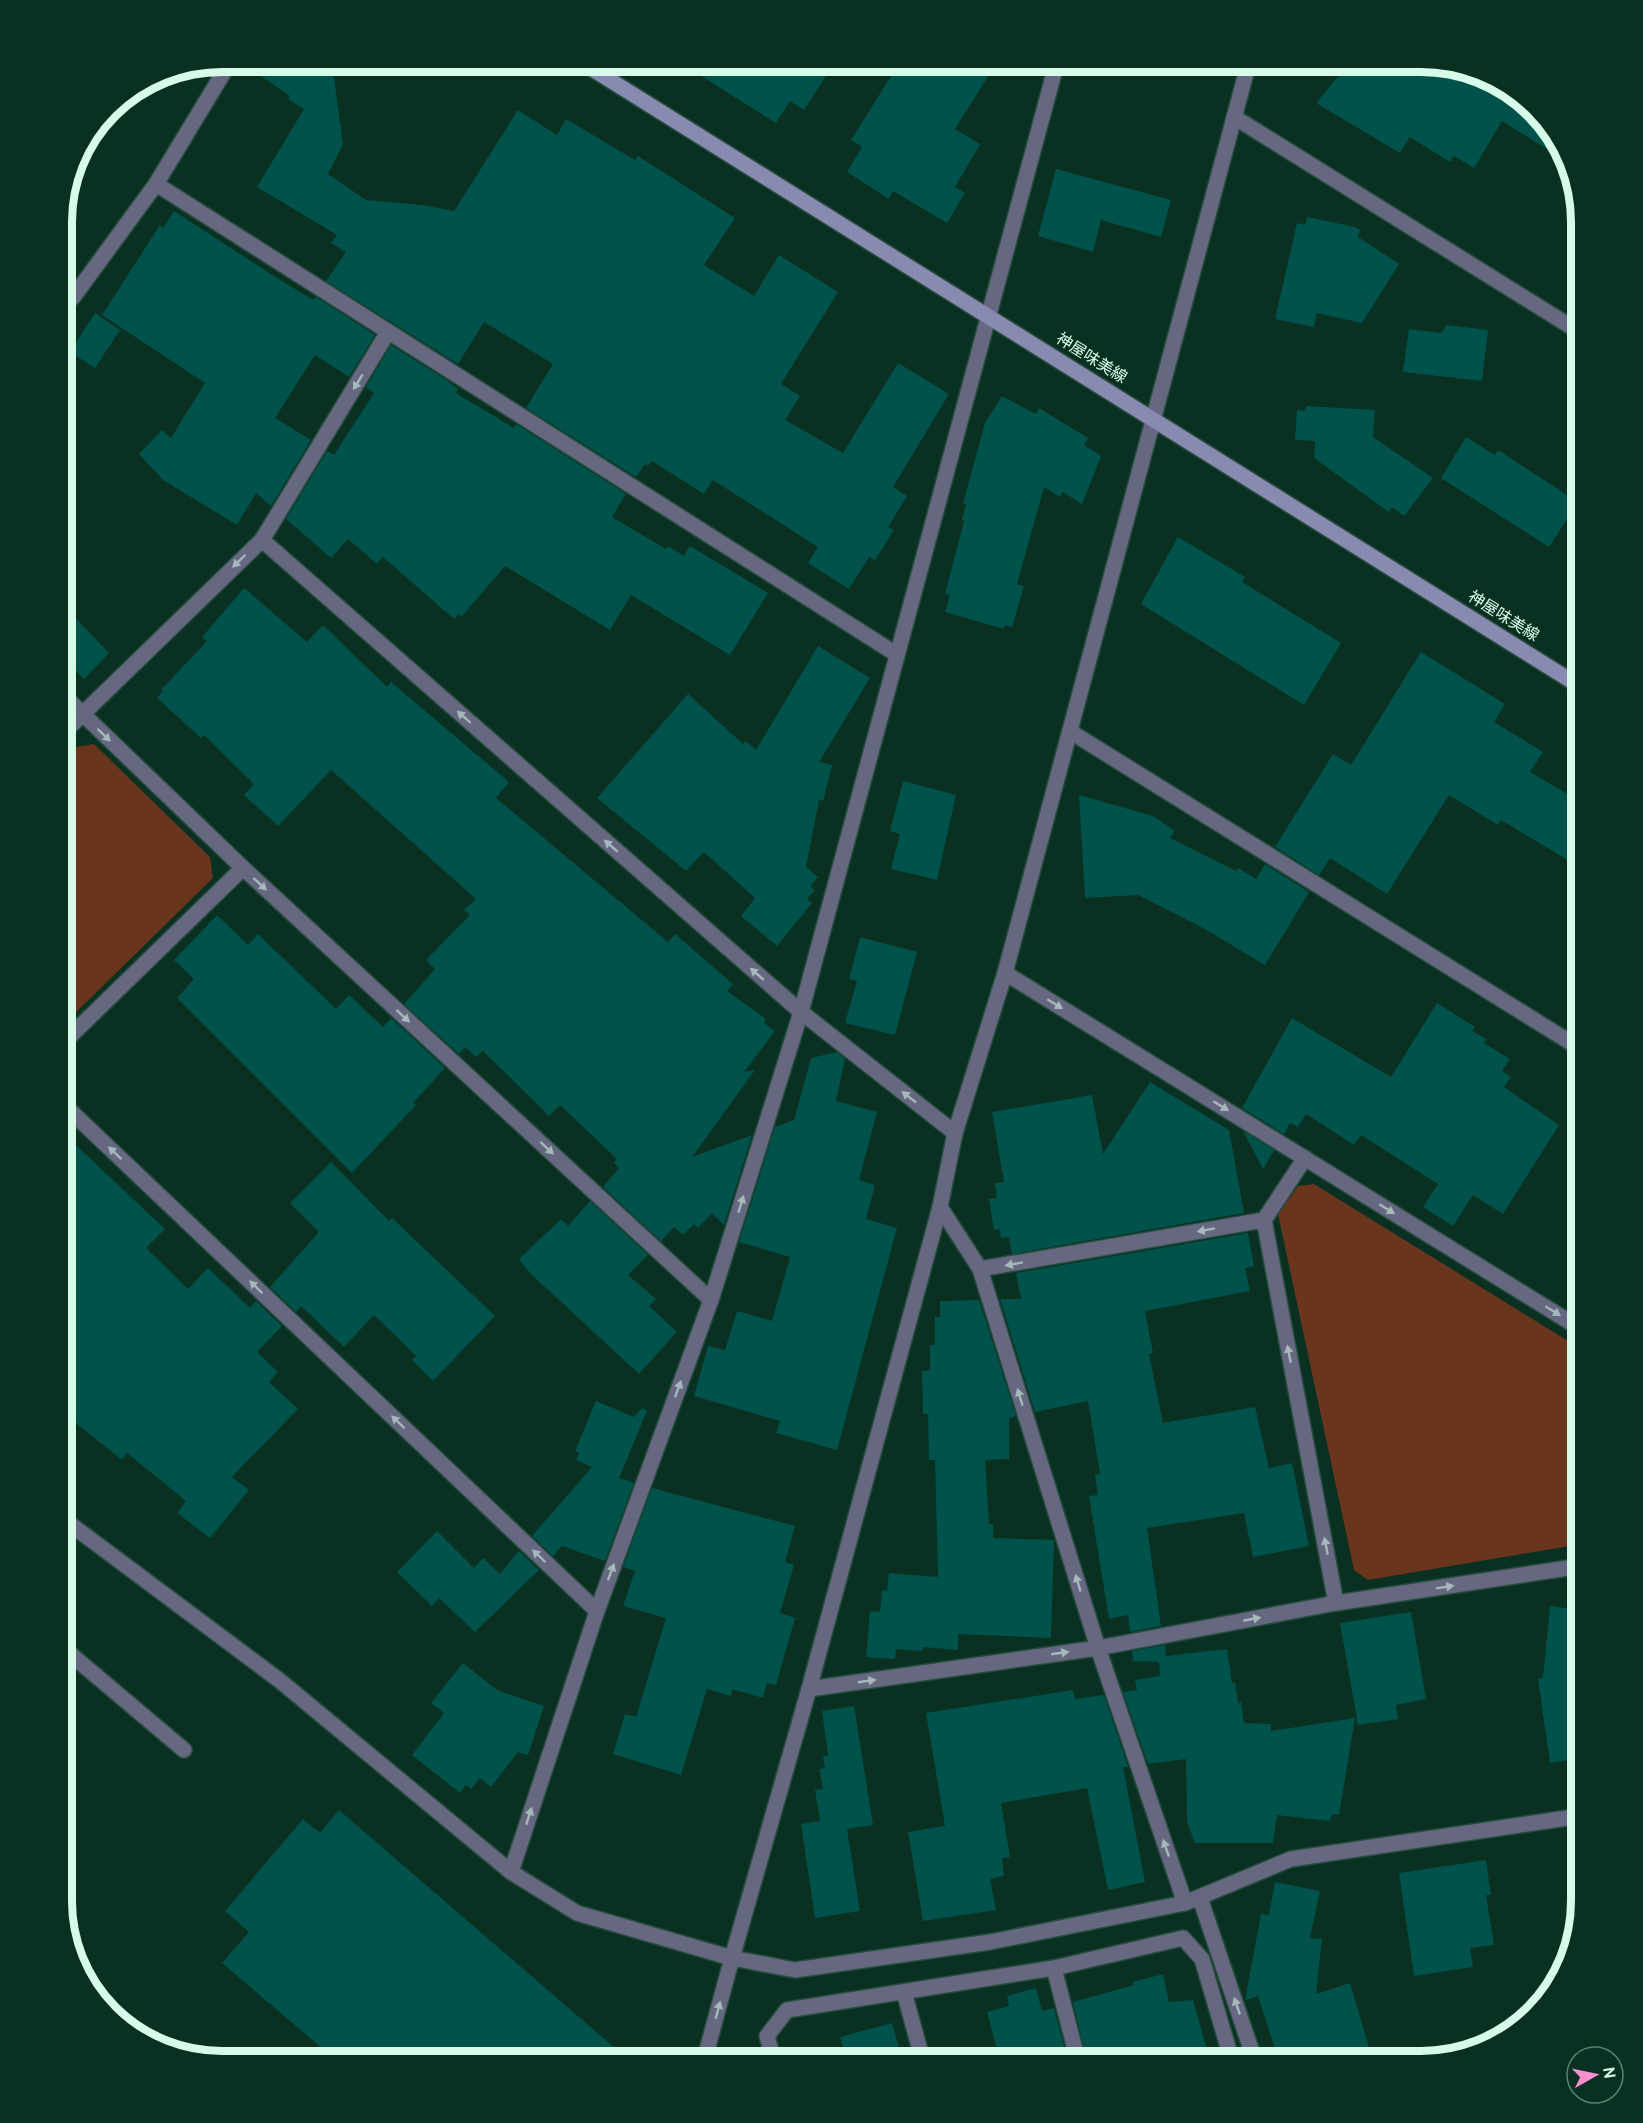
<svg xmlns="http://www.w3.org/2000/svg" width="1643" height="2123" viewBox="0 0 1643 2123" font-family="Overpass,'Noto Sans JP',sans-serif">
<rect width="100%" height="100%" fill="#093021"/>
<g fill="#6a351d">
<polygon points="94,744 210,857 213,878 62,1026 62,757 70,748"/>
<polygon points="1314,1184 1581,1349 1581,1544 1368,1580 1354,1570 1278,1214 1298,1186"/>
</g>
<g fill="#01524a">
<polygon points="240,62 314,62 328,70 332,63 343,144 328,174 366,200 422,205 454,211 518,110 557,135 566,119 635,160 638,156 735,218 704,265 754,296 779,255 838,292 781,384 800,396 785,420 843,453 898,363 949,394 893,487 907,496 888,527 894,530 875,560 869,557 849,589 808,563 818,547 713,480 704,494 652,461 648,466 645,464 636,477 526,408 553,364 484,322 458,364 326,281 346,252 331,243 337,235 257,187 304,109 288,99 290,96"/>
<polygon points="679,62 835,62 804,110 790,101 776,123"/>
<polygon points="900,62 997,62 955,129 980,144 955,187 965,193 947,223 893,191 889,199 847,172 862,147 851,140"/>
<polygon points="1350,62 1431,62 1502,83 1555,133 1559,149 1555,154 1502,121 1474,168 1454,156 1450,162 1410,137 1400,153 1316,103"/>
<polygon points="1056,169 1171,200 1161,237 1101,220 1093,252 1038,236"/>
<polygon points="174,211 277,278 313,300 316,297 375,335 349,377 315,355 275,418 311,440 271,506 256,493 237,525 163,480 139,454 162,430 171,438 205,383 102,315 160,225 163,228"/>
<polygon points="1307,217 1355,227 1360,230 1358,237 1399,264 1362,323 1317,313 1314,327 1275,319 1297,223 1305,225"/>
<polygon points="95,313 120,330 95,368 70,352"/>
<polygon points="1447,325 1488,330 1482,381 1403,372 1409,329 1441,333"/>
<polygon points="391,345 448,381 458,389 456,393 514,428 516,424 626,494 612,517 666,549 668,546 684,556 690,546 768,593 730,655 631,595 610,630 505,566 462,616 459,614 454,619 383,557 377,564 348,539 331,558 286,519 327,451 334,455 374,393 366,387"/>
<polygon points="1002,396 1036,414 1039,408 1088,438 1084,445 1101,456 1082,504 1063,492 1060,497 1044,487 1017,584 1024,586 1012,627 1005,625 1004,629 945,612 950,595 945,594 964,521 962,520 966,504 963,503 985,423"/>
<polygon points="1306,406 1375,410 1373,437 1433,478 1404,516 1392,507 1389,512 1314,458 1315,441 1295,440 1297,410 1305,411"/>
<polygon points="1466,437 1495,455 1498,450 1578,502 1549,547 1441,478"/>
<polygon points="1178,537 1245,577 1242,582 1341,643 1304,705 1141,604"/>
<polygon points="244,588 307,642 323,625 387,687 391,682 509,782 496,798 668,942 675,934 733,984 727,991 766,1019 764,1023 775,1031 744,1072 755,1070 692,1157 752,1135 724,1225 712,1213 698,1228 694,1224 683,1235 674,1227 661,1241 603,1187 619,1168 614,1163 617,1159 560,1105 549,1116 483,1051 476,1057 465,1047 459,1054 404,1004 435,969 426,960 470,915 464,910 476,899 331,770 278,826 244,795 254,784 204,735 201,738 157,698 163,691 161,690 207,641 202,637"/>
<polygon points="62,604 109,653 84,679 62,657"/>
<polygon points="818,646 870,678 819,762 832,765 823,801 819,800 806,867 818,877 810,886 815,890 807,899 812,903 777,946 741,916 755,898 704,852 686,871 597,798 688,694 743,744 746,741 756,750"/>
<polygon points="1421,652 1505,704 1494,722 1543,752 1530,772 1581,802 1581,868 1501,820 1498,825 1449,795 1387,894 1330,858 1319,875 1275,847 1333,754 1351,765"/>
<polygon points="903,781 956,795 937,880 891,869 900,834 890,831"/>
<polygon points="1079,795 1153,816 1175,831 1170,838 1236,871 1238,868 1256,879 1265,864 1309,892 1265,965 1203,928 1138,895 1085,898"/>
<polygon points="217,915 248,945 258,934 336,1009 349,995 383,1027 391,1018 445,1068 413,1103 416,1105 352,1173 177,998 194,979 174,960"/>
<polygon points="860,937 917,952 895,1035 845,1023 857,981 849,979"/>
<polygon points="1437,1003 1475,1027 1472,1031 1486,1039 1484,1043 1510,1059 1502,1071 1511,1077 1504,1087 1559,1125 1503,1214 1473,1195 1453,1226 1423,1207 1438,1184 1361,1135 1354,1145 1306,1114 1298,1127 1290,1123 1284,1134 1242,1108 1292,1018 1391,1077"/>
<polygon points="837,1052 845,1059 836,1101 877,1112 859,1180 875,1185 866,1219 897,1228 837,1450 776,1433 780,1421 694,1396 708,1346 725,1350 737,1311 772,1321 790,1257 739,1242 775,1127 794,1120 811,1058"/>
<polygon points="1150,1082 1229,1130 1244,1213 1012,1254 1009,1237 1001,1238 1000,1229 994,1230 989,1199 997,1198 995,1183 1004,1182 992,1112 1092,1095 1103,1154"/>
<polygon points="1243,1131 1274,1150 1263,1169"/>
<polygon points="62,1132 165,1229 146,1248 188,1289 208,1268 250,1308 256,1301 282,1326 257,1352 278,1372 269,1382 298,1409 232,1477 249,1490 210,1538 177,1513 186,1501 127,1453 122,1460 62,1412"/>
<polygon points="331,1162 389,1221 392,1218 495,1316 433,1381 412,1360 416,1356 374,1315 344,1347 301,1306 296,1312 270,1287 319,1232 290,1203"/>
<polygon points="590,1201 648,1255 628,1275 656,1299 649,1306 677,1332 639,1374 531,1274 519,1259 561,1219 568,1226"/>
<polygon points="1248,1233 1254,1266 1245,1268 1250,1291 1145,1311 1153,1353 1149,1354 1163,1423 1255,1407 1269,1468 1292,1463 1309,1546 1253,1557 1244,1513 1147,1528 1161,1626 1130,1632 1128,1615 1109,1619 1089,1496 1098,1495 1095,1475 1100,1474 1088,1401 1035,1412 1000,1299 1021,1299 1016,1273"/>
<polygon points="979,1300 1016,1416 1009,1418 1009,1459 985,1460 989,1524 993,1524 993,1538 1054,1540 1051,1638 958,1634 958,1650 923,1647 923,1651 896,1649 895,1659 866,1657 870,1611 880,1612 882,1590 887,1591 889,1573 938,1577 935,1460 929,1460 928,1414 923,1414 922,1371 930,1370 930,1345 935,1345 935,1317 940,1317 940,1301"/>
<polygon points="596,1401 634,1417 642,1408 647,1411 619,1478 634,1483 605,1561 562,1546 553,1556 532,1536 592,1467 576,1460 579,1453 575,1451"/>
<polygon points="652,1488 795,1526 785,1562 794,1565 780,1613 795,1618 776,1685 767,1683 763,1698 732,1689 731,1696 707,1689 681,1775 613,1754 625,1714 636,1717 666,1618 623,1606 635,1571 623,1567"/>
<polygon points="437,1531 474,1568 483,1558 500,1574 519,1551 539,1570 475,1632 439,1598 432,1606 397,1572"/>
<polygon points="1550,1606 1581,1610 1581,1758 1550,1763 1538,1679 1543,1678"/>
<polygon points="1411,1612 1426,1699 1396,1705 1398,1719 1358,1725 1340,1623"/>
<polygon points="1165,1645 1166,1656 1227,1649 1232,1683 1235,1683 1238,1703 1241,1702 1244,1723 1271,1724 1271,1731 1355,1718 1339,1815 1332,1814 1330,1821 1277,1815 1273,1843 1195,1843 1187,1822 1186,1759 1148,1764 1123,1692 1137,1690 1135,1680 1160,1676 1159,1662 1133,1661 1132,1651"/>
<polygon points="463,1663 497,1690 544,1706 528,1755 518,1752 491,1787 480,1778 471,1789 466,1785 460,1793 412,1755 444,1713 431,1703"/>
<polygon points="1073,1690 1075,1699 1104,1695 1128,1767 1123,1767 1145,1882 1108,1890 1087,1788 1001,1803 1010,1857 1002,1858 1004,1876 990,1879 996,1910 923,1921 908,1832 945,1826 926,1713"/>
<polygon points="854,1706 873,1825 847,1829 860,1911 815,1918 801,1824 820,1821 815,1790 823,1789 819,1769 825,1768 823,1756 828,1755 822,1711"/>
<polygon points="339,1810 630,2061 337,2061 222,1963 249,1932 225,1911 303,1819 320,1833"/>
<polygon points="1486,1860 1491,1895 1486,1895 1494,1945 1470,1948 1473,1967 1414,1976 1399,1873"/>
<polygon points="1275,1882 1320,1891 1310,1938 1322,1939 1316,1994 1350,1983 1371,2054 1347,2061 1279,2061 1258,1996 1245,2000 1261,1914 1269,1915"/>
<polygon points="1163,1974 1169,2002 1193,2000 1210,2061 1087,2061 1073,2002 1134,1985 1133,1982"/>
<polygon points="1036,1988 1042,2011 1054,2008 1068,2061 1000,2061 987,2012 1009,2006 1007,1996"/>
<polygon points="892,2023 903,2061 847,2061 840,2037"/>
</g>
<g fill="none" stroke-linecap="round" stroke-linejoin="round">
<g stroke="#264c3d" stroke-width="18">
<g id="service">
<polyline points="62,1647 184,1750"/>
<polyline points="1054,1968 1078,2061"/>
<polyline points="904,1992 923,2061"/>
<polyline points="774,2061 767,2036 787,2010 1054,1968 1183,1938 1202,1959 1232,2061"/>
</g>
</g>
<g stroke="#264c3d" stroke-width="18">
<g id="minor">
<polyline points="1234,117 1581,333"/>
<polyline points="156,184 896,654"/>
<polyline points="262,540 801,1012 955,1133"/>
<polyline points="62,694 243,868 711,1300"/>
<polyline points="1071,732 1581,1049"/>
<polyline points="62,734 262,540 388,332"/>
<polyline points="1005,973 1581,1329"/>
<polyline points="62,1044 243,868"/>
<polyline points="62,1103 597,1611"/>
<polyline points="940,1207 980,1269 1098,1648 1185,1903"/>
<polyline points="1264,1220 1305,1158"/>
<polyline points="980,1269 1264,1220 1336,1603"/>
<polyline points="809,1689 1098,1648 1336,1603 1581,1566"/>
<polyline points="511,1872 597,1611 711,1300 801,1012 1057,62"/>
<polyline points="1200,1898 1255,2061"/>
<polyline points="704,2061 732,1958"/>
</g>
</g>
<g stroke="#264c3d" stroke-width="18">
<g id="tertiary">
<polyline points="62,308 74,296 156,184 230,62"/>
<polyline points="62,1518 279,1680 511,1872 577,1913 732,1958 795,1970 990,1942 1185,1903 1291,1859 1581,1816"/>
<polyline points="732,1958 809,1689 940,1207 955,1133 1005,973 1249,62"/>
</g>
</g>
<g stroke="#264c3d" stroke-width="18">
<polyline id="secondary" points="581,62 1581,687"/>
</g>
<use href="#service" stroke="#666780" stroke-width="15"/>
<use href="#minor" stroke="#666780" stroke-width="15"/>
<use href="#tertiary" stroke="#666780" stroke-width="15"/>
<use href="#secondary" stroke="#898ab2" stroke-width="15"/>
</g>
<defs><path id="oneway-solid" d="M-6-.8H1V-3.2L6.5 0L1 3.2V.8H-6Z" transform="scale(1.5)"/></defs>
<g fill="#a5b8ba">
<use href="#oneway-solid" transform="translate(358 382) rotate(121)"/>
<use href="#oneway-solid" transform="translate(239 561) rotate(136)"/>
<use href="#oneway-solid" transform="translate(464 717) rotate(-139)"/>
<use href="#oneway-solid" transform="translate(104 735) rotate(44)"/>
<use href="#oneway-solid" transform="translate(611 846) rotate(-139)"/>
<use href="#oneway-solid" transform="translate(260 884) rotate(43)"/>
<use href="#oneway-solid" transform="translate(757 974) rotate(-139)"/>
<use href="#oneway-solid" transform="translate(1055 1004) rotate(32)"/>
<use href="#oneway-solid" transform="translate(403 1016) rotate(43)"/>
<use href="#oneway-solid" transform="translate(909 1097) rotate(-142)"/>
<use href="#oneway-solid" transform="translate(1221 1106) rotate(32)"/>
<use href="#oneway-solid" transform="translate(547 1148) rotate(43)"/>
<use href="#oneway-solid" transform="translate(115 1153) rotate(-136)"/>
<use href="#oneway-solid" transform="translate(741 1204) rotate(-73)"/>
<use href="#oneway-solid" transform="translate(1387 1209) rotate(32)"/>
<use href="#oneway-solid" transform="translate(1206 1230) rotate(170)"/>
<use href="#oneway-solid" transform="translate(1014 1264) rotate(170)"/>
<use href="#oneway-solid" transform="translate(256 1287) rotate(-136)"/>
<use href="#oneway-solid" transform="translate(1553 1311) rotate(32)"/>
<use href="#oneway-solid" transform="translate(1289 1354) rotate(-101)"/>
<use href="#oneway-solid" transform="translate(678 1389) rotate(-70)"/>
<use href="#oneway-solid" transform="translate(1020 1397) rotate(-107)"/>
<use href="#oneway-solid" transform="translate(398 1422) rotate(-136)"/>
<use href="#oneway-solid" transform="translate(1326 1546) rotate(-101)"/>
<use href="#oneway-solid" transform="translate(539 1556) rotate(-136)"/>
<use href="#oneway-solid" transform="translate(611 1572) rotate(-70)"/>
<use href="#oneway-solid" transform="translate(1078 1583) rotate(-107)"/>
<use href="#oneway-solid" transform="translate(1445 1587) rotate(-9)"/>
<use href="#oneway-solid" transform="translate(1252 1619) rotate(-11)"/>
<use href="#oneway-solid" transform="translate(1060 1653) rotate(-8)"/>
<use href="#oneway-solid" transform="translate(867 1681) rotate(-8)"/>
<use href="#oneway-solid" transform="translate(529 1816) rotate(-72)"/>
<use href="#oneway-solid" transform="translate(1166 1848) rotate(-109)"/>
<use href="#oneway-solid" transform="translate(1237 2006) rotate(-109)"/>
<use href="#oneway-solid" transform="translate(718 2010) rotate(-75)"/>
</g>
<g text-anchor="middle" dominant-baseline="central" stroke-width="4.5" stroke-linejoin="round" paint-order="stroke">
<g font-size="16" fill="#d8fbe9" stroke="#093021">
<text transform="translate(1091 359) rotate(32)">神屋味美線</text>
<text transform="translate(1503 617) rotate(32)">神屋味美線</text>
</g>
</g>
<path d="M0 0H1643V2123H0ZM222 72H1421A150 150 0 0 1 1571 222V1901A150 150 0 0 1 1421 2051H222A150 150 0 0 1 72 1901V222A150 150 0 0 1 222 72Z" fill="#093021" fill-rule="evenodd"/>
<path fill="none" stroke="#d8fbe9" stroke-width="8" d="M222 72H1421A150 150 0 0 1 1571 222V1901A150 150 0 0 1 1421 2051H222A150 150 0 0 1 72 1901V222A150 150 0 0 1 222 72Z"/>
<g transform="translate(1595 2075) rotate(81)"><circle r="28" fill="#093021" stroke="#5c8171" stroke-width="1.5"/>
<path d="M0-4.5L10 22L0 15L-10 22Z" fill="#f690cf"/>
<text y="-9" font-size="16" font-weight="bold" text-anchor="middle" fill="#d8fbe9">N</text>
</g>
</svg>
